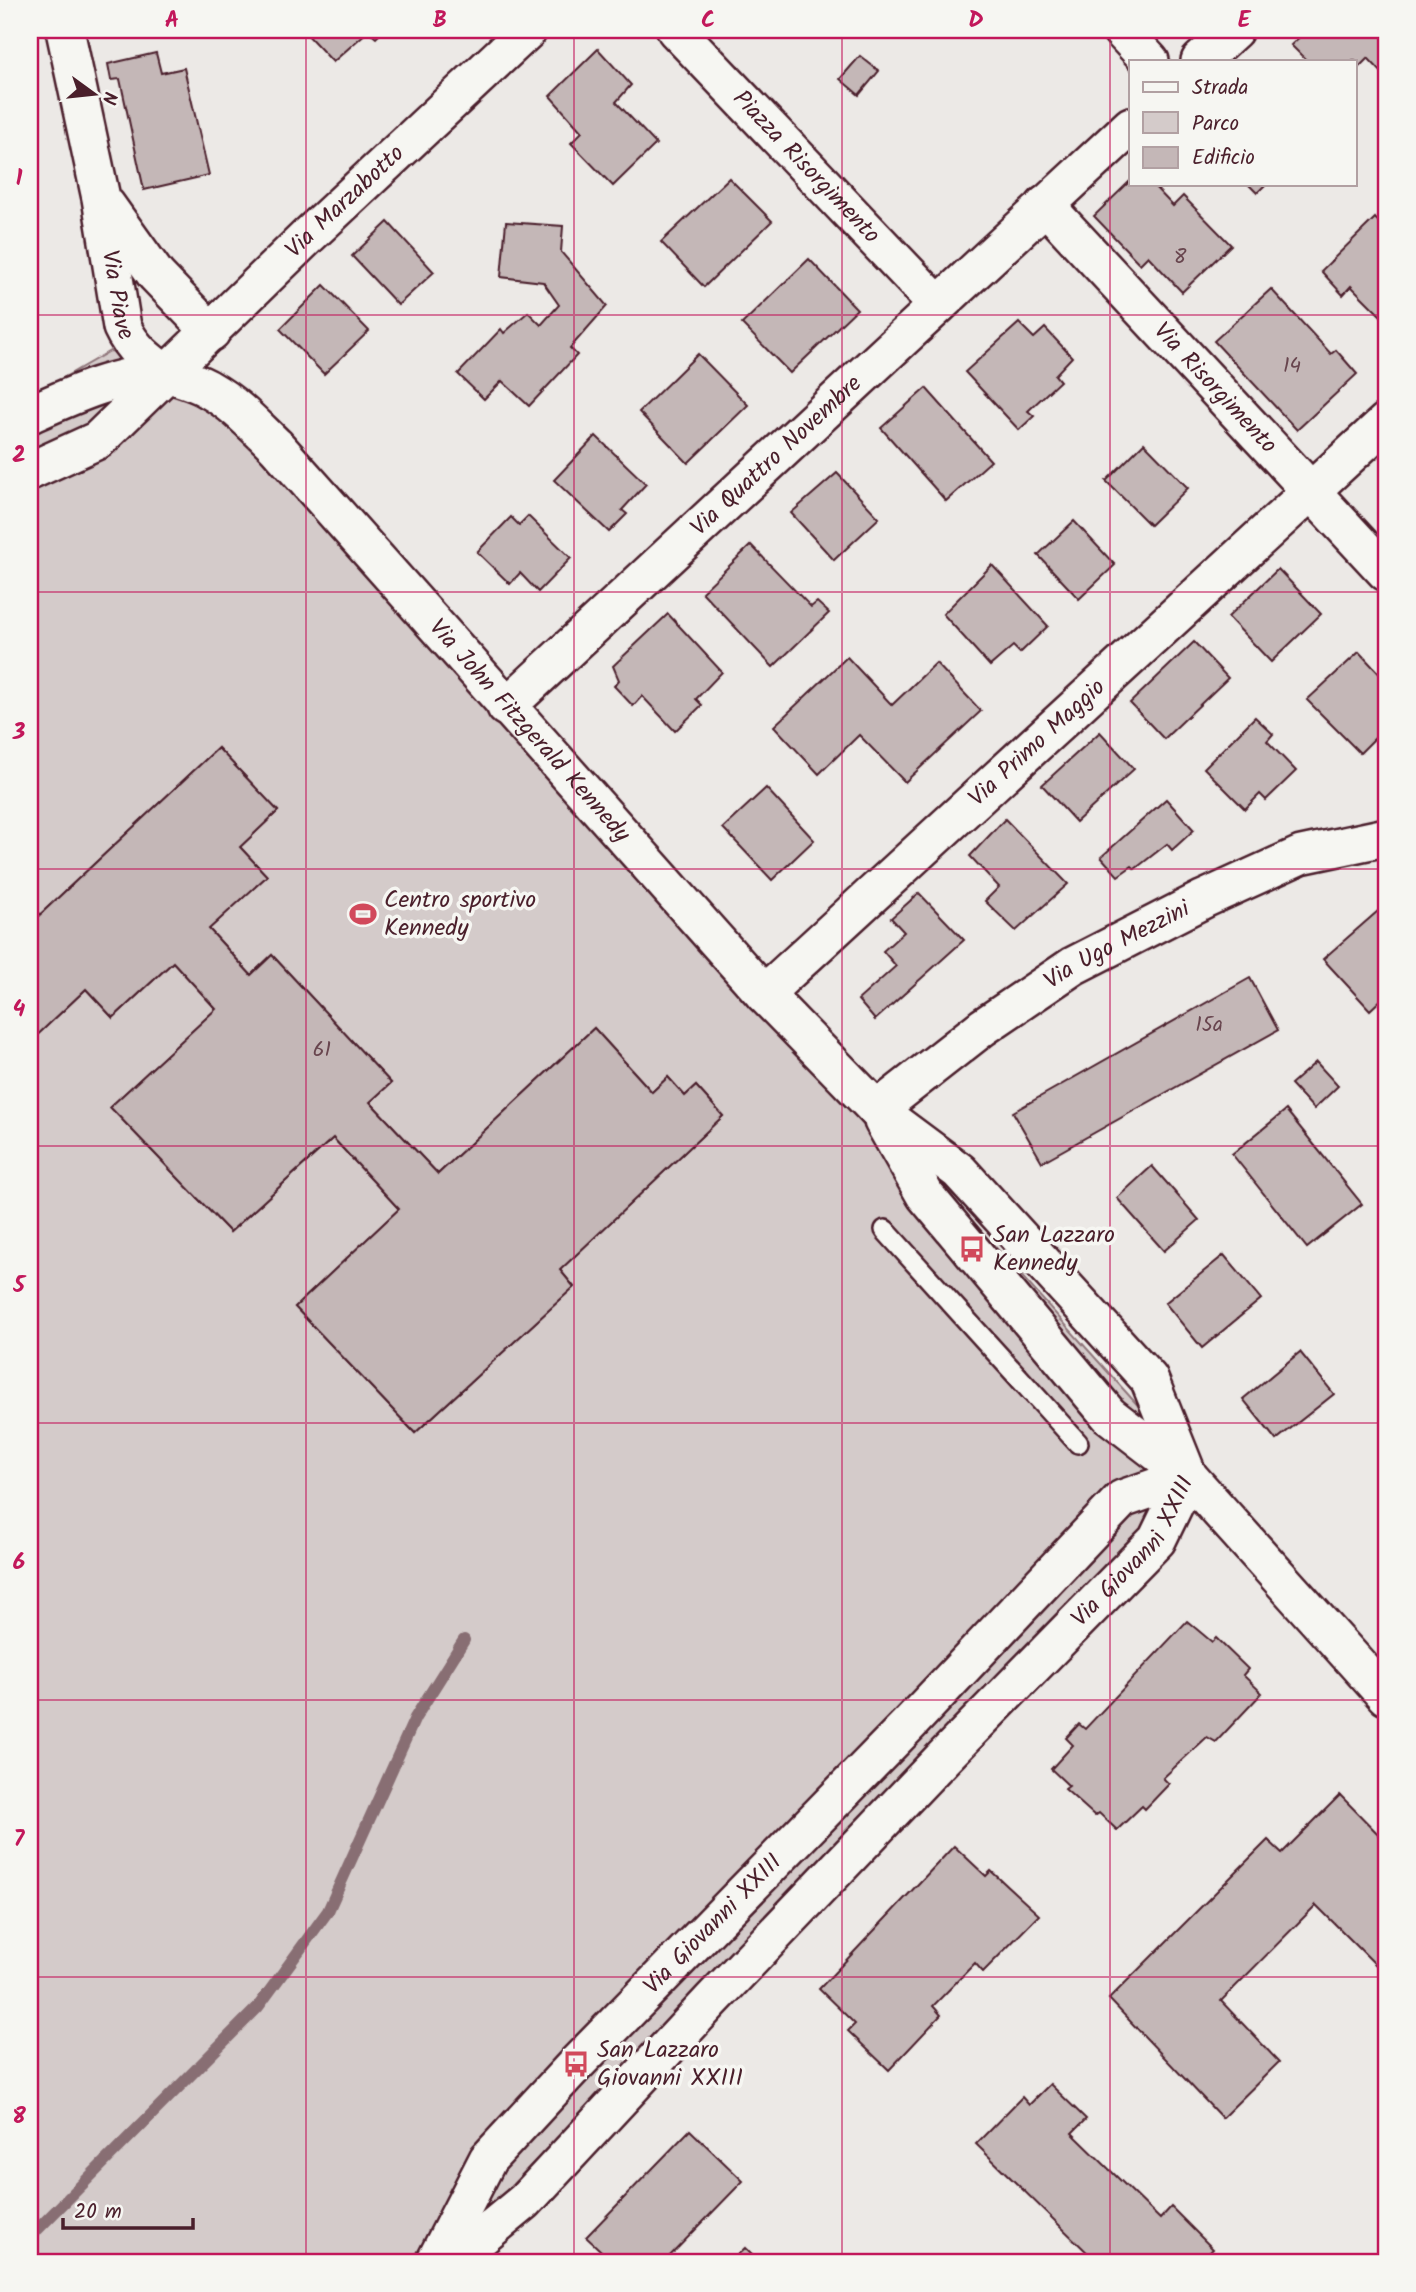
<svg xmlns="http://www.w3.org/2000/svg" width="1416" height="2292" viewBox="0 0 1416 2292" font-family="Kalam,sans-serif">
<rect width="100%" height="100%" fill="#ece9e6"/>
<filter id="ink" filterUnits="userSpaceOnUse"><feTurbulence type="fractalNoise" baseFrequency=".0143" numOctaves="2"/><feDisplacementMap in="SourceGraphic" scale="14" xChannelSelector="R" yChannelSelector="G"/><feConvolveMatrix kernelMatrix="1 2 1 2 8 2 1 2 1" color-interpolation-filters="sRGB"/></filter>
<g filter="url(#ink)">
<polygon fill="#d4cbca" stroke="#8f757a" stroke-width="2" points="110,351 170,353 212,375 1160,1430 1172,1505 437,2262 30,2262 30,397"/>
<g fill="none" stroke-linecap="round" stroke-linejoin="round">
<polyline stroke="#886e73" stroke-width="12" points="30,2237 258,2007 328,1911 415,1718 464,1640"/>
</g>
<g fill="#c4b7b7" stroke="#4a1f2b" stroke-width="2" fill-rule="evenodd">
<polygon points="303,30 384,30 376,38 368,31 333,62"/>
<polygon points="1307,30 1386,30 1386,77 1368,58 1355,71 1355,61 1307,61 1291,45"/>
<polygon points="598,49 631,85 616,102 656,144 613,186 571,143 582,132 550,96"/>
<polygon points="156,53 161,73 184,68 209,175 144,190 120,79 111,80 108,64"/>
<polygon points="860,56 879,71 859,95 840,79"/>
<polygon points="729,178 772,221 704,287 661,242"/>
<polygon points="1131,180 1131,184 1152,184 1173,206 1183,196 1231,245 1182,292 1148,256 1140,264 1094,216"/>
<polygon points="1248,184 1266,184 1257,193"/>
<polygon points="30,203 36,229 30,230"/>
<polygon points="1375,218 1386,230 1386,321 1351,286 1343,295 1321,271"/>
<polygon points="388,222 434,272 398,305 352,256"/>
<polygon points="506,222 563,226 561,252 607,306 570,348 577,355 529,406 502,381 484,399 458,374 501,329 504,333 528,312 541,325 559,305 543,282 501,277"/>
<polygon points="809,259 857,309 790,373 742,324"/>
<polygon points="324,285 369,331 324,374 280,329"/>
<polygon points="1271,289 1331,354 1336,350 1357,374 1297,430 1214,341"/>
<polygon points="1019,323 1034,338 1045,328 1072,357 1055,375 1060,381 1028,411 1034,416 1019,430 965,372"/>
<polygon points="698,354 748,405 688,463 639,412"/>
<polygon points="926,388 991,461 946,501 881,428"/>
<polygon points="596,436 646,484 622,510 627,514 609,532 554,480"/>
<polygon points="1144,443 1188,488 1150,525 1106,481"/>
<polygon points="837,473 879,518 834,560 791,513"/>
<polygon points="1386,506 1386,522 1378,514"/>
<polygon points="528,516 571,558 538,592 520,573 510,584 477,552 511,517 519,525"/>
<polygon points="1074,521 1115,565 1079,599 1038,555"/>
<polygon points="751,545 811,607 817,602 829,613 773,667 702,592"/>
<polygon points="992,565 1048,626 1020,653 1013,646 990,666 943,614"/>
<polygon points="1278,569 1321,614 1271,662 1228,617"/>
<polygon points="668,614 722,672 696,699 702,705 675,731 642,696 633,706 614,686 619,680 613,666"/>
<polygon points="1194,642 1228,678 1164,739 1130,703"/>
<polygon points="1359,652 1386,681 1386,727 1360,753 1307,700"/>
<polygon points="847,657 892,705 936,663 981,711 905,782 859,735 819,774 774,726"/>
<polygon points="1255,717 1273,734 1267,741 1296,771 1266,800 1260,794 1245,809 1204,768"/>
<polygon points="1100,732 1134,769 1076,822 1042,785"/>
<path d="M218,748L278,811L240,847L267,876L209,929L251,975L272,955L391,1083L370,1102L438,1174L594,1028L652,1092L668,1077L685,1096L696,1086L723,1116L560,1270L574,1287L415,1433L295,1307L399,1209L333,1138L230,1232L110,1107L216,1009L173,962L113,1018L86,989L30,1042V924ZM274,1071L298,1099L254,1138L229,1111ZM458,1270L486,1302L443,1339L416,1309Z"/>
<polygon points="218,748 278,811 240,847 267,876 209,929 251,975 272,955 391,1083 370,1102 438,1174 594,1028 652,1092 668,1077 685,1096 696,1086 723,1116 560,1270 574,1287 415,1433 295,1307 399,1209 333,1138 230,1232 110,1107 216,1009 173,962 113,1018 86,989 30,1042 30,924"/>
<polygon points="766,788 814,840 772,880 723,828"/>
<polygon points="1166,799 1194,830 1172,850 1167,844 1135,869 1132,866 1118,876 1101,857"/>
<polygon points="1005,819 1068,884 1016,931 985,901 999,887 970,856"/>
<polygon points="919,893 964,940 875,1020 858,1000 896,966 883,951 904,932 891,918"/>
<polygon points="1386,904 1386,995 1370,1010 1323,959"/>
<polygon points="1250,978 1278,1030 1042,1162 1013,1112"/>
<polygon points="1316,1062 1338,1086 1314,1109 1291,1084"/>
<polygon points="1286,1110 1362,1204 1307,1248 1232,1154"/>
<polygon points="1152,1166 1199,1220 1164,1251 1117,1198"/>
<polygon points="1224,1255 1261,1299 1202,1348 1165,1303"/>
<polygon points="1300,1352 1334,1394 1276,1440 1243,1399"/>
<polygon points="1187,1621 1212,1642 1216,1638 1248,1669 1243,1675 1262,1693 1216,1742 1207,1737 1163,1778 1169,1784 1145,1809 1142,1806 1117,1830 1099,1813 1095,1816 1065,1789 1069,1786 1051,1769 1073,1745 1066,1738 1079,1724 1085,1729"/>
<polygon points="1340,1795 1386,1842 1386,1975 1316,1905 1221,2001 1279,2062 1222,2118 1109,1999 1268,1840 1282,1853"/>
<polygon points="954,1846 986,1876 991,1871 1039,1915 983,1972 975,1963 933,2006 941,2015 889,2070 848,2031 855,2024 819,1989"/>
<polygon points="1050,2084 1086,2119 1072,2133 1160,2219 1171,2207 1213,2249 1200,2262 1097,2262 976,2144 1022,2097 1029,2105"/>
<polygon points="690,2130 743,2181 664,2262 613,2262 586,2237"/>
<polygon points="745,2248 759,2262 730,2262"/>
</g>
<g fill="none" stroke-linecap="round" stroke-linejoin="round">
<g stroke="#4a1f2b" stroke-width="24">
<polyline id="service" points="885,1230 1078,1443"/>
</g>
<g stroke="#4a1f2b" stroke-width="42">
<g id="minor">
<path id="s1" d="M65,30L101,198L122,327C132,349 147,360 166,374"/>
<path id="s2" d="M676,30L938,305"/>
<polyline points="1121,30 1150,61"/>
<polyline points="1200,61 1234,30"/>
<polyline points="106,205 156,275 211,332"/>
<path id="s3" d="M1045,205L1386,572"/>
<path id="s4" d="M30,414C68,397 122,372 164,374C174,374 201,384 210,390C235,404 255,426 276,446L764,994L877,1110L959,1171L1149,1379L1188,1476"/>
<path id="s5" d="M30,471L98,440L307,237L528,30"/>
<path id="s6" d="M506,707L1131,126"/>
<path id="s7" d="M764,994L1386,422"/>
<path id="s8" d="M877,1110L983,1027L1073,966L1204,899L1301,855L1386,837"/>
<polyline points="883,1121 925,1195 1109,1415 1188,1476 1386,1696"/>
<path id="s9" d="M435,2262L488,2159L576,2064L910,1723L1122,1499L1188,1476"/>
<path id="s10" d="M451,2262L525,2201L711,2001L943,1758L1157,1540L1188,1476"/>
</g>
</g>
<use href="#service" stroke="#f6f6f2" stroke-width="19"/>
<use href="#minor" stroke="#f6f6f2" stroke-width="37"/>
</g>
</g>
<path fill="none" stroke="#c2185b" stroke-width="2" stroke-opacity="0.55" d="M306,30V2262M574,30V2262M842,30V2262M1110,30V2262M30,315H1386M30,592H1386M30,869H1386M30,1146H1386M30,1423H1386M30,1700H1386M30,1977H1386"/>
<defs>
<g id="stadium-bare" transform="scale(2.1)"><path d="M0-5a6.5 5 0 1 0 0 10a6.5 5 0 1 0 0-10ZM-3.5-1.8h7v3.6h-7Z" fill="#d1495b" stroke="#f6f6f2" stroke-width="2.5" paint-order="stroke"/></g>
<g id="bus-bare" transform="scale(2.1)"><path d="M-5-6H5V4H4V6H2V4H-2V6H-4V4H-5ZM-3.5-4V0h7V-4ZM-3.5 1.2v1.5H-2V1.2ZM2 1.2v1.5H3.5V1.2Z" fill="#d1495b" stroke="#f6f6f2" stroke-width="2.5" paint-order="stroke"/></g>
</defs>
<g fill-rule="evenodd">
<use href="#stadium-bare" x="363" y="914"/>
<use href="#bus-bare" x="972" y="1249"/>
<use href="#bus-bare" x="576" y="2064"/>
</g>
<g text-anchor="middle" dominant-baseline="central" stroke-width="7" stroke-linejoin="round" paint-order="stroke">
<g font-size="21" fill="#68454e">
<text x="1180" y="257">8</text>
<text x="1292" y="366">14</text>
<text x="1209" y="1025">15a</text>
<text x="322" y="1050">61</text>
</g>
<g font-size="24" fill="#4a1f2b" stroke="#f6f6f2">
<text stroke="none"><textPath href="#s2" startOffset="189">Piazza Risorgimento</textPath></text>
<text stroke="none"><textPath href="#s5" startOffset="418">Via Marzabotto</textPath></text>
<text stroke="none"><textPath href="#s1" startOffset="270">Via Piave</textPath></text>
<text stroke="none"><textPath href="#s3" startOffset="250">Via Risorgimento</textPath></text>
<text stroke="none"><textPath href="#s6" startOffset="369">Via Quattro Novembre</textPath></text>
<text stroke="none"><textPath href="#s4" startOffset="658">Via John Fitzgerald Kennedy</textPath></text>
<text stroke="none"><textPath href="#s7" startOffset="371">Via Primo Maggio</textPath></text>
<text stroke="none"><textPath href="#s8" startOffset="292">Via Ugo Mezzini</textPath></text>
<text stroke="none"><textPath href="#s10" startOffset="987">Via Giovanni XXIII</textPath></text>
<text stroke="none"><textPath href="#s9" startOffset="441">Via Giovanni XXIII</textPath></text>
</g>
<g font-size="24" fill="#4a1f2b" stroke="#f6f6f2" text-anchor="start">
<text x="384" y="900">Centro sportivo<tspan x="384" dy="28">Kennedy</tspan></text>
<text x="993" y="1235">San Lazzaro<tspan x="993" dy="28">Kennedy</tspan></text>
<text x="597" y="2050">San Lazzaro<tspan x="597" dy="28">Giovanni XXIII</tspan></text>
</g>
</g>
<rect width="1416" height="2292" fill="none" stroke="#f6f6f2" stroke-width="77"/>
<rect x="1129" y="60" width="228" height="126" fill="#f6f6f2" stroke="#b1a0a2" stroke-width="2"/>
<rect x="1143" y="82" width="35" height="10" fill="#f6f6f2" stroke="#b1a0a2" stroke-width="2"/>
<text x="1192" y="94" font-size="21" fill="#4a1f2b">Strada</text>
<rect x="1143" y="112" width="35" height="21" fill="#d4cbca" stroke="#b1a0a2" stroke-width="2"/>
<text x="1192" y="130" font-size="21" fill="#4a1f2b">Parco</text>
<rect x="1143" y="147" width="35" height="21" fill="#c4b7b7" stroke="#b1a0a2" stroke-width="2"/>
<text x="1192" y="164" font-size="21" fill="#4a1f2b">Edificio</text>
<g transform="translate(94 94) rotate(105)" stroke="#f6f6f2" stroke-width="5" paint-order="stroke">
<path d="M0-5L12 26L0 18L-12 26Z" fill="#4a1f2b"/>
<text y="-10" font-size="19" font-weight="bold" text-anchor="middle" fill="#4a1f2b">N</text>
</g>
<path d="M63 2218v10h130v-10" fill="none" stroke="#4a1f2b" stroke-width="3.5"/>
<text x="74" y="2218" font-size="21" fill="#4a1f2b" stroke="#f6f6f2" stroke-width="5" paint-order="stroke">20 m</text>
<rect x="38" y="38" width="1340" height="2216" fill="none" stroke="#c2185b" stroke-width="2.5"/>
<g font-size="23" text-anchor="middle" font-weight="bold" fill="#c2185b">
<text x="172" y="27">A</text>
<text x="440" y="27">B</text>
<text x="708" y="27">C</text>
<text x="976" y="27">D</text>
<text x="1244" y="27">E</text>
<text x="19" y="185">1</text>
<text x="19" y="462">2</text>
<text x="19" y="739">3</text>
<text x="19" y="1016">4</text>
<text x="19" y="1292">5</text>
<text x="19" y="1569">6</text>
<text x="19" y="1846">7</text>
<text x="19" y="2123">8</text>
</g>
</svg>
